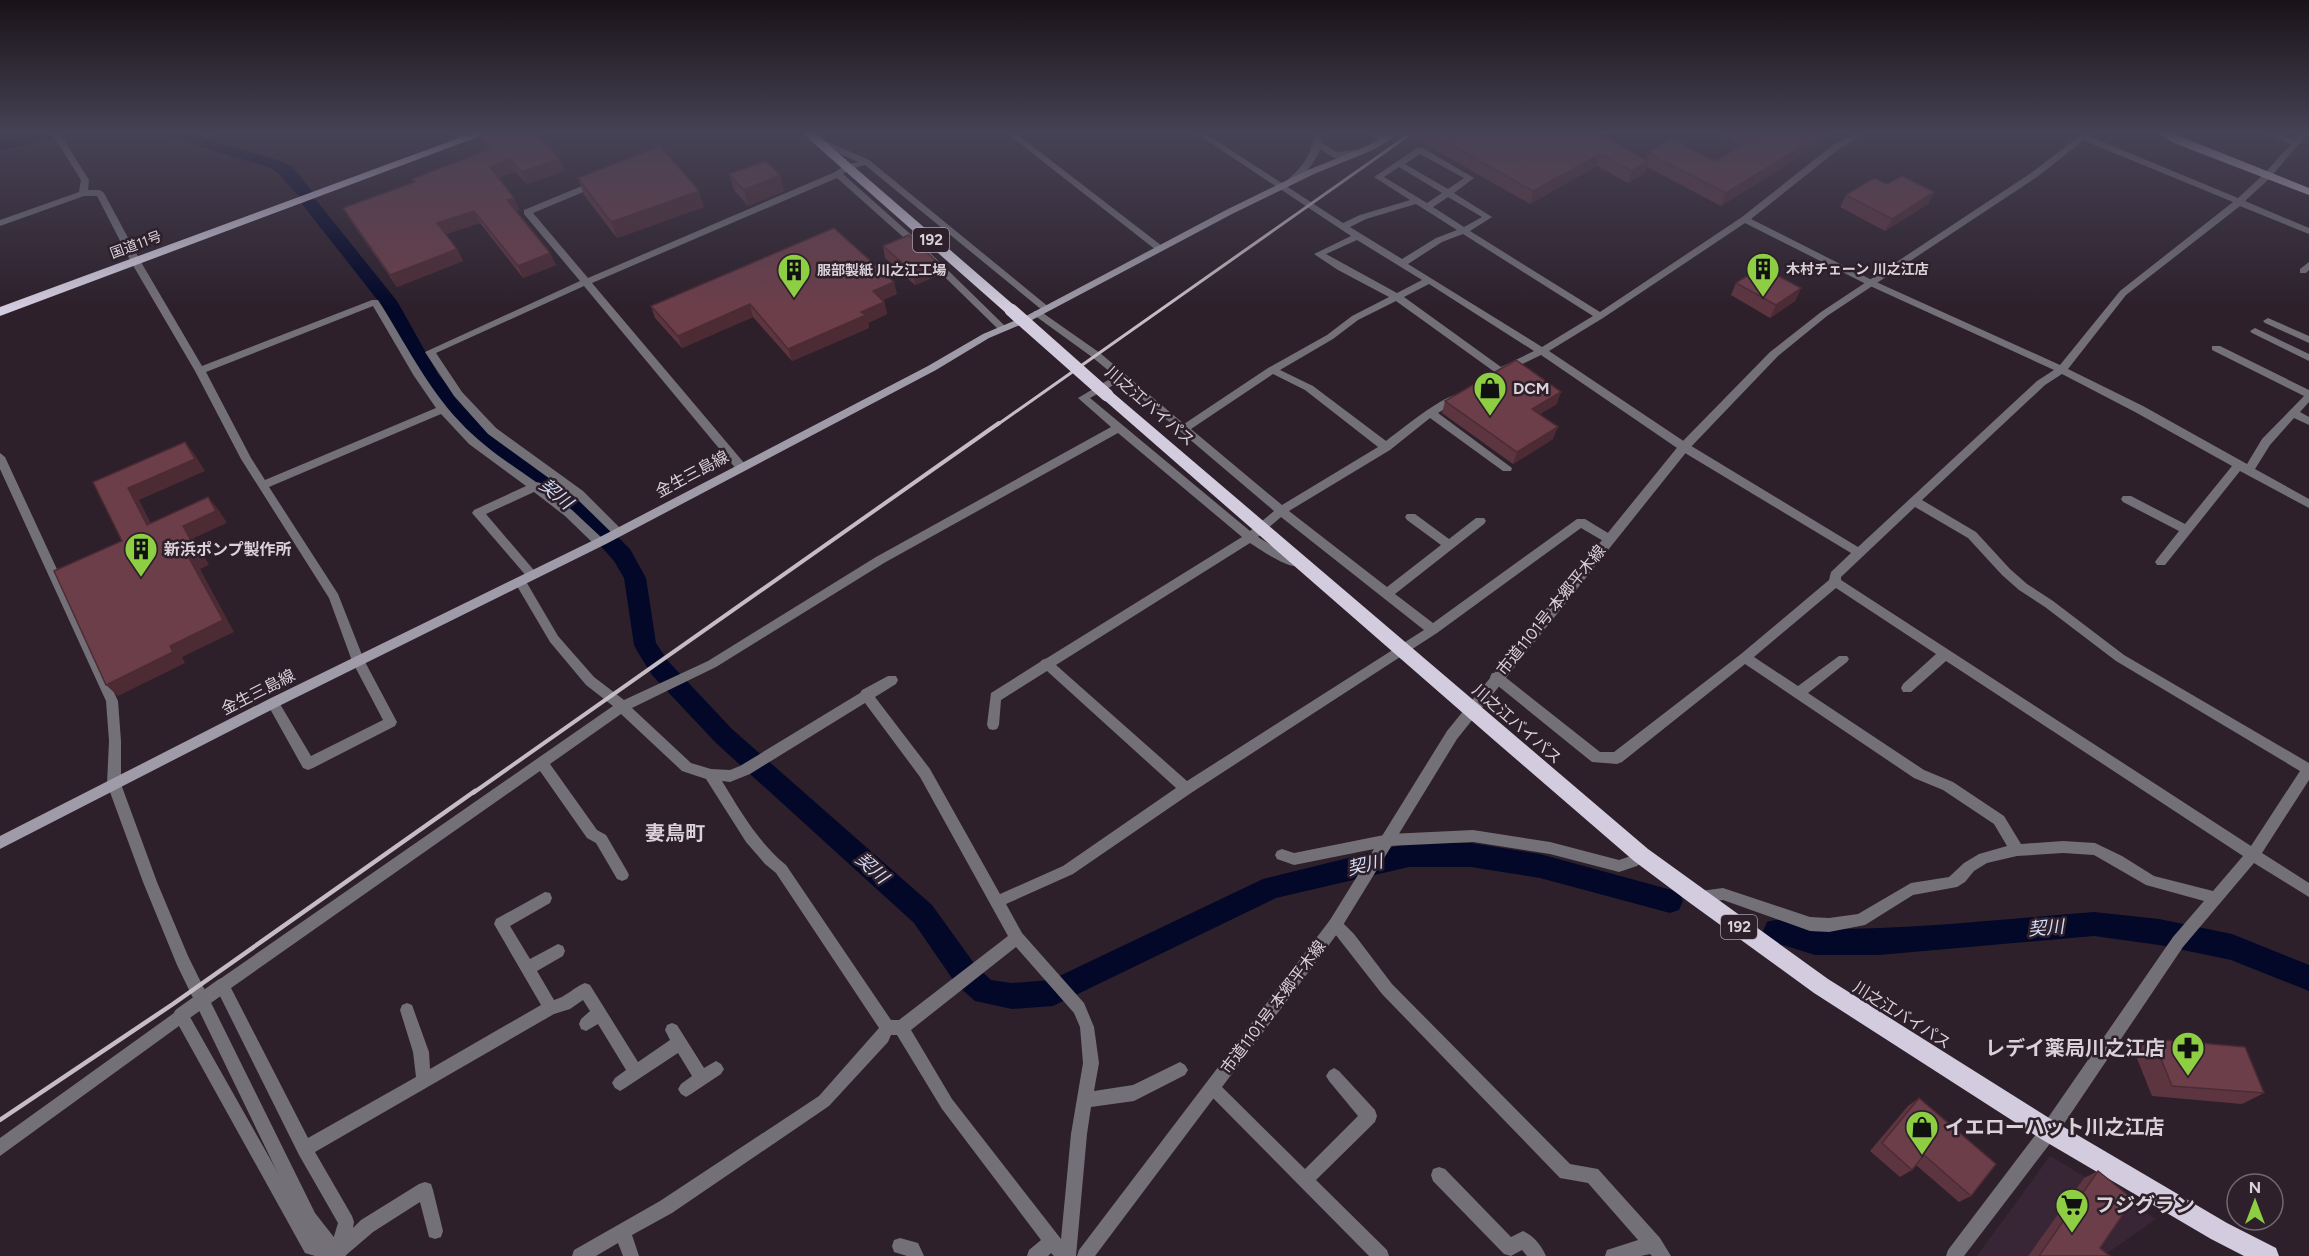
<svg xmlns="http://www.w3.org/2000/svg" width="2309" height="1256" viewBox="0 0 2309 1256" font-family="Figtree,'Noto Sans JP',sans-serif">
<rect width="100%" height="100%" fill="#2d202b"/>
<polygon fill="#382636" points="2050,1156 2156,1219 2103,1256 1977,1256"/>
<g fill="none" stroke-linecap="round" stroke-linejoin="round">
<g fill="#030828" fill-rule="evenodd">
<polygon points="41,132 71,132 69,135 0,150 0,140"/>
<path d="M161,132H185L283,162L293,167L313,193L305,198C292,195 285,175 271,168L163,135Z"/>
<polygon points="310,199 316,200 397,301 438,374 482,426 565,488 593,512 630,549 646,578 656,643 668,661 732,729 932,905 976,966 991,980 1012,983 1051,980 1263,879 1409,843 1471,843 1540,854 1679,892 1683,901 1679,910 1670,913 1540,878 1471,867 1409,867 1276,898 1053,1006 1012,1009 975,1001 956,984 914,923 716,743 652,675 637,651 634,645 624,578 614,561 579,522 551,498 468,436 423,381 383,307 302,204"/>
<path d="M2094,912L2159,919L2232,934L2309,965V991L2231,960L2159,945L2094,936L1879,955H1815L1767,940L1763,931L1767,922C1785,915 1808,929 1829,929C1917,929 2006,919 2094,912Z"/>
</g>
<g fill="#737078" fill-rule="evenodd">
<path d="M51,132H59L89,180L88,190H100L104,193L141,262L202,366L372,300H378C405,342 426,386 460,422C482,446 510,464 536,482L541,483L542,487L572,510L603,539L605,542L603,545H595L565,516L534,492L486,514L538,575L532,579L528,578L472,513L474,510L526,486L469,444L441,414L269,487L338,594L364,660L397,722L395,726L313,768L308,770L303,768L269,707L267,703L269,699L273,698L277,699L311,756L383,720L352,661L329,598L241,459L195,371L131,262L97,196H84L0,226V220L79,192L81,180ZM373,306L414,376L436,408L265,480L251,458L206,372Z"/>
<polygon points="206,132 216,132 207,138 203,135"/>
<polygon points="451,132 460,132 467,140 460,142"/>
<polygon points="1005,132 1014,132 1162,246 1162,250 1156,250"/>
<path d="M1194,132H1203L1343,223L1360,215L1410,200L1374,177L1417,148H1423L1474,178L1454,193L1492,217L1470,231L1600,312L1742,217L1833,145L1857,132H1867L1839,149L1751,219L1874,281L2060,365L2120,291L2233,202L2080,139V135H2086L2238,198L2264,174L2291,144L2262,132H2273L2294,140L2302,132H2309L2270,178L2245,201L2309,228V234L2240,206L2126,295L2068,369L2143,406L2247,464L2262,439L2304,396L2212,350V346H2220L2309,390V402L2300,412L2309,417V425L2294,418L2270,445L2255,469L2309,499V508L2240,471L2165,565H2157L2155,562L2157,559L2179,531L2123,502L2121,499L2123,496H2131L2185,524L2232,466L2135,412L2062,374L2045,385L1922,500L1976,532L2010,569L2027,584L2053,601L2124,655L2309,763V780L2262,853L2309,883V897L2254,863L2183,947L2055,1137L1964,1256H1946L1948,1250L2043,1125L2173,937L2204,901L2146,885L2094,855L2063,853L2017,856L1987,863L1974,871L1965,882L1957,887L1913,895L1865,925L1829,932L1810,931L1723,900L1698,903L1693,902L1691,897L1693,892L1723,888L1810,917L1829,918L1858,914L1911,883L1949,877L1964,863L1979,854L2007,846L1994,824L1943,790L1914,778L1745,664L1622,762L1617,764L1592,762L1492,681L1490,677L1492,673H1500L1600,752H1614L1741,654L1829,580L1831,572L1851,553L1680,450L1541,355L1504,373H1496L1396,301L1358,320L1333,339L1280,370L1313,386L1386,441C1400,431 1447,391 1463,394L1464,396L1463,398L1438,413L1512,468L1511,471H1503L1430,418L1390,450L1289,511L1387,587L1441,545L1407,520L1405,517L1407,514H1415L1449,539L1476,518H1484L1486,521L1484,524L1395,594L1433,623L1577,519H1585L1613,536L1615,539L1609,543L1605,542L1581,528L1437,633L1191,793L1073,874L1006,904L1022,933L1084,1003L1094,1027L1099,1063L1094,1091L1133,1085L1180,1062L1185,1065L1188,1070L1185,1075L1134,1101L1091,1107L1087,1134L1076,1256H1054L1051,1253L1048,1256H1027L1029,1250L1041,1240L942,1109L897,1035H891L888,1042L829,1106L672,1213L632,1235L639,1256H623L618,1243L596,1256H572L574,1250L660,1201L819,1096L879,1028L776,873L765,864L746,842L706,779L682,771L621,714L550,764L597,830L606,835L627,871L629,875L627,879L622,881L617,879L596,843L587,838L540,771L231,988L308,1138L416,1077L413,1052L400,1010L402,1005L407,1003L412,1005L429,1052L430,1069L541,1005L494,924L496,919L545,892L550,893L552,898L550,903L510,926L530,959L558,944L563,946L565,951L563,956L537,971L554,1000C566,997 574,987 585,983L590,985L638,1062L670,1040L665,1030L667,1025L672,1023L677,1025L704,1068L716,1061L721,1064L724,1069L721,1074L691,1094L686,1097L681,1094L678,1089L681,1084L692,1076L678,1053L625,1088L620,1091L615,1088L612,1083L615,1078L626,1070L598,1024L586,1031L581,1029L579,1024L581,1019L590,1011L583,1000L570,1009L554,1014L315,1152L352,1216L354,1222L353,1228L361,1220L419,1184L425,1182L431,1184L433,1190L443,1231L441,1237L435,1239L429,1237L420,1202L373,1232L345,1256H315L305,1253L179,1026L0,1156V1138L181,1008L186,1010L316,1240L332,1243L338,1223L299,1155L215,986L217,981L613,706L586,685L550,642L514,581L516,578H524L558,636L594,677L624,700L708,661L876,557L1111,427L1078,398L1115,376L1092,357L1034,315V311H1040L1100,353L1184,424L1268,368L1327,335L1352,316L1389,297L1338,270L1314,254L1351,236ZM1420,154L1464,178L1448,189L1405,164ZM1399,167L1442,193L1427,203L1384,177ZM1448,197L1482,217L1464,227L1433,207ZM1416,204L1457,230L1436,238L1402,259L1350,227L1366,219ZM1745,223L1868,285L2054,370L2037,381L1858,547L1688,444L1549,351L1603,318ZM1463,234L1593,316L1542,347L1408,264L1442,242ZM1357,240L1422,280L1397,293L1326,254ZM1429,284L1534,351L1501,367L1404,297ZM1273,374L1305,390L1378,447L1282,505L1191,429ZM1121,381L1274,511L1250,531L1090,398ZM1118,433L1242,537L1047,658L1042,660L1040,662L991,693L987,725L989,729L993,730L997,729L999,725L1001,700L1047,671L1176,788L1063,866L1000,894L930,769L875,697L896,684L898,680L896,676H888L862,690L860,693L740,766L730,770L711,769L691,763L632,708L716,667L884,563ZM1915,507L1968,538L2002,575L2019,590L2045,607L2116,661L2300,771L2251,846L1841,580V577ZM1281,517L1424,630L1187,781L1056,665L1250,543C1263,551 1288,570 1303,566L1305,563L1303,560L1284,553L1258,537ZM1836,588L1936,654L1903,684L1901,688L1903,692H1911L1946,661L2243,856L2213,891L2154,876L2122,856L2095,843L2063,841L2021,844L2004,816L1953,782L1924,770L1808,693L1847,662L1849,659L1847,656H1839L1798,686L1754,657ZM865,703L920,777L1008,936L899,1020H891L786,865C758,842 741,812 722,781L730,782L750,774ZM1016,947L1074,1013L1080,1027L1083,1063L1071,1134L1061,1239L952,1099L911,1030Z"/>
<polygon points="1367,132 1377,132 1389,140 1382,142"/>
<polygon points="812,137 818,137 869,160 1050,308 1045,311 1042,310 865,165 851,169 843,174 917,240 1005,326 1005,330 999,330 911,244 837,178 592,283 745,464 746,467 745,470 737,470 584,286 436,353 462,392 496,428 583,491 624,532 622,535 614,535 575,497 488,434 454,396 425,352 580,281 524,214 524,210 594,181 600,181 600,185 533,213 588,278 835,172 845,165 858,162 812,141"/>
<polygon points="2309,262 2309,270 2306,273 2300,273 2300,269"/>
<polygon points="2268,318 2309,336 2309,343 2265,323 2263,321"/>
<polygon points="2255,328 2309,354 2309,361 2252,333 2250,331"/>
<polygon points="0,453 5,457 118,701 121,741 121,784 119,788 114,790 109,788 107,784 109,741 106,701 0,469"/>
<polygon points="1473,830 1550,842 1619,860 1628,857 1641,849 1646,851 1648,855 1646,859 1637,866 1619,872 1550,854 1473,842 1389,846 1294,865 1277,859 1275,855 1277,851 1282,849 1294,853 1389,834"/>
<polygon points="1335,918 1340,920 1354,934 1392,984 1570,1164 1598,1169 1660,1238 1671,1256 1652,1256 1650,1254 1641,1256 1605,1256 1607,1250 1638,1240 1588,1183 1560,1178 1382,994 1328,925 1330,920"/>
<polygon points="1334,1068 1339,1071 1375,1110 1377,1116 1375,1122 1316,1180 1387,1250 1389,1256 1369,1256 1208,1093 1205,1088 1208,1083 1213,1080 1218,1083 1305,1169 1358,1116 1329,1081 1326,1076 1329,1071"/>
<path d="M1439,1167L1445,1169L1511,1237L1523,1231C1533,1235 1542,1246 1546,1256H1527L1522,1250L1511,1256L1504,1254L1433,1181L1431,1175L1433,1169Z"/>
<polygon points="900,1238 918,1243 924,1256 907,1256 894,1252 892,1246 894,1240"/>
</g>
<g fill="#737078" fill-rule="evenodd">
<path d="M1314,132H1322L1321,142L1336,152L1357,150L1361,153L1357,156L1334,158L1320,149C1315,163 1305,174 1293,184H1287V180C1303,167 1313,153 1314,132Z"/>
<polygon points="2085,132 2094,132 2037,177 1827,316 1778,356 1688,450 1457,739 1340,930 1095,1256 1077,1256 1079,1250 1330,920 1447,731 1680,444 1770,352 1821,312 2031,173"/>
<polygon points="114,778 119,780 121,784 157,882 188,956 315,1213 344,1250 346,1256 328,1256 303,1225 177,965 143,882 107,784 109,780"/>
</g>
<polygon fill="#9f9ba8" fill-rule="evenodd" points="1392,132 1402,132 1373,150 1314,174 1232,214 1032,320 989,338 936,370 606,544 277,707 0,849 0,836 269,699 598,538 928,366 983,334 1026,316 1226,210 1308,170 1367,146"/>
<polygon fill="#c2bdcd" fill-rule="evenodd" points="2157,132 2169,132 2309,188 2309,195 2174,143"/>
<g fill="#d2ccde" fill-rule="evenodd">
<polygon points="475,132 491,132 0,316 0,307"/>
<polygon points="801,132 814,132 1016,307 1018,310 1016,313 1006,313"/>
<polygon points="1107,390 1112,392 1648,849 1828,979 2057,1123 2227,1223 2276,1248 2279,1256 2244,1256 2211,1239 2041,1139 1814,993 1690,903 1634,861 1495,741 1102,398 1100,395"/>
</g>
<polyline stroke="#c5bcc4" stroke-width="3" points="997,425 1413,132"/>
<polyline stroke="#c5bcc4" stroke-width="4" points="473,793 999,423"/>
<polyline stroke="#c5bcc4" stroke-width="4.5" points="0,1120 173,1004 475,791"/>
<polyline stroke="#737078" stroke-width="15" points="181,1015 222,986"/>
<polyline stroke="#d2ccde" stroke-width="13" points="1011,310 1107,395"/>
</g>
<g fill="#5d3540">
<polygon points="1410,132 1593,132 1646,159 1648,153 1715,161 1741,146 1723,137 1725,132 1828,132 1823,142 1721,206 1647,167 1645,173 1628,183 1597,166 1530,204 1409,135"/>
<polygon points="478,135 560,159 565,171 527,184 516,172 498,178 514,198 519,210 516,211 556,265 523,278 480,223 446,234 457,249 463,261 397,287 350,220 343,208 414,183 412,179 487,150 484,147"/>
<polygon points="729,174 780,175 784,191 748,206 734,190"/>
<polygon points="578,178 704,207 617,238 584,195"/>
<polygon points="1887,184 1934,192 1928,204 1885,231 1840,207 1846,195"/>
<polygon points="883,246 939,275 915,285 885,258"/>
<polygon points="1736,283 1801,288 1795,301 1770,318 1731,295"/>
<polygon points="897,294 883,300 884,302 887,314 868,323 869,328 792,361 753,317 682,348 655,318 651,306"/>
<polygon points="1445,401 1557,404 1540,414 1553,439 1513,464 1442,413"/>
<polygon points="2153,1039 2264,1093 2242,1104 2152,1096 2134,1051"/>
<polygon points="1919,1098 1971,1196 1959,1202 1916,1165 1912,1170 1900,1177 1870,1151 1908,1106"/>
<polygon points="2098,1171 2125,1204 2100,1248 2110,1256 2028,1256 2084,1178"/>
</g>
<g fill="#4c2b34">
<polygon points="1825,132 1828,132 1823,142 1721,206 1726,193"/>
<polygon points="1600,154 1597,166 1530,204 1533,191"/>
<polygon points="510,159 516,172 496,179 490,167"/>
<polygon points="560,159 565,171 527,184 521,172"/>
<polygon points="1649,161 1645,173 1628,183 1632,171"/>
<polygon points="780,175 784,191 748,206 744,190"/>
<polygon points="699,191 704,207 617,238 611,222"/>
<polygon points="1934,192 1928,204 1885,231 1892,219"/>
<polygon points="514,198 519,210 512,213 507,200"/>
<polygon points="474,211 480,223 443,235 437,223"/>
<polygon points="457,249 463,261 397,287 390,275"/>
<polygon points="550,253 556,265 523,278 518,266"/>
<polygon points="937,262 939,275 915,285 913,272"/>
<polygon points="894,282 897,294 876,303 873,291"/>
<polygon points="1801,288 1795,301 1770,318 1776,305"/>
<polygon points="884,302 887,314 868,323 869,328 792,361 788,349 861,312"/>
<polygon points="750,304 753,317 682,348 678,336"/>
<polygon points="1561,392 1557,404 1529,421 1532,409"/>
<polygon points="1558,427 1553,439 1513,464 1517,452"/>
<polygon points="185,442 195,455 205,471 139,500 158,537 147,525 128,488"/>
<polygon points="208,497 218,509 227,523 194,538 209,565 200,569 234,632 182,657 185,663 118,696 106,685 170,646 189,558 183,526"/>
</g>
<g fill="#6c3e4a" stroke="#4c2b34" stroke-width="1.5">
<polygon points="487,132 535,132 560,159 521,172 510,159 490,167 514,198 507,200 550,253 518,266 474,211 437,223 457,249 390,275 343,208 415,182 412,179 490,149 478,135"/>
<polygon points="1428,132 1593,132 1649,161 1632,171 1600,154 1533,191"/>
<polygon points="1742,132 1825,132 1726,193 1648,153 1671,139 1715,161 1754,138"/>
<polygon points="660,146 699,191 611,222 578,178"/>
<polygon points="766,161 780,175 744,190 729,174"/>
<polygon points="1902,176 1934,192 1892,219 1846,195 1874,178 1887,184"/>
<polygon points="834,228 894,282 873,291 884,302 861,312 866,315 788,349 750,304 678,336 651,306"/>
<polygon points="909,235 937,262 913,272 883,246"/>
<polygon points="1761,267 1801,288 1776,305 1736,283"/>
<polygon points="1516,360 1561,392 1532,409 1558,427 1517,452 1445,401"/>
<polygon points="185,442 195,459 128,488 147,525 208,497 216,511 183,526 198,553 189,558 223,620 170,646 173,652 106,685 54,571 122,541 93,482"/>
<polygon points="2153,1039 2245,1047 2264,1093 2172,1086"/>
<polygon points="1919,1098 1996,1164 1971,1196 1924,1155 1912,1170 1882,1143"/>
<polygon points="2098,1171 2130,1197 2125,1204 2128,1207 2100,1248 2110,1256 2039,1256"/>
</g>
<linearGradient id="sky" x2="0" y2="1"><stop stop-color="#191218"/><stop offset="0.43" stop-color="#464255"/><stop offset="1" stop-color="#464255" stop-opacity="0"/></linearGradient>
<rect width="2309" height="308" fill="url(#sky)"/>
<defs>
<g id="building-pin" transform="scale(1.725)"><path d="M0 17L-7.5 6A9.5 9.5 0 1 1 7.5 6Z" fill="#8dce43" stroke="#2d202b"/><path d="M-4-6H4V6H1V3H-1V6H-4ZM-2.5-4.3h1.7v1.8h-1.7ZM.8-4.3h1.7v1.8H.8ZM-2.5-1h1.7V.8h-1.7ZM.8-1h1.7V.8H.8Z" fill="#111"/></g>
<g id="shop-pin" transform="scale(1.725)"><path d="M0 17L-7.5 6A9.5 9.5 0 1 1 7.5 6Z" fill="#8dce43" stroke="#2d202b"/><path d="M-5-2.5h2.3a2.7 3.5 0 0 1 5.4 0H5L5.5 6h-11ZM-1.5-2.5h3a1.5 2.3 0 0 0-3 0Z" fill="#111"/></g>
<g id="pharmacy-pin" transform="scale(1.725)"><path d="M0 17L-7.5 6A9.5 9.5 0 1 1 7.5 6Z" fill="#8dce43" stroke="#2d202b"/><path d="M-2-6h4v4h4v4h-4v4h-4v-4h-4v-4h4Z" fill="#111"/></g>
<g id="supermarket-pin" transform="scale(1.725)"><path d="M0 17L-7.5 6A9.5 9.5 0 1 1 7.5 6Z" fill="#8dce43" stroke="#2d202b"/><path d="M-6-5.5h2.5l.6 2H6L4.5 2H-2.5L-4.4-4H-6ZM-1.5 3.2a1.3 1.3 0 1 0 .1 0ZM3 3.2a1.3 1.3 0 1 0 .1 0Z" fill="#111"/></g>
</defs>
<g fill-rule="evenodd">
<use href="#building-pin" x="1763" y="269"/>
<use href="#building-pin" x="794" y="270"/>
<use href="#shop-pin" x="1490" y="388"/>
<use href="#building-pin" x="141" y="549"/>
<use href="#pharmacy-pin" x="2188" y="1048"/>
<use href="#shop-pin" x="1922" y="1127"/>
<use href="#supermarket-pin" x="2072" y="1205"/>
</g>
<g text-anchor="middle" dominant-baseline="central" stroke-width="5" stroke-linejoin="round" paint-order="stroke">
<g font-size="14" fill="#dad1d9" stroke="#2d202b">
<text transform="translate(136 245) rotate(-20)">国道11号</text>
</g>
<g font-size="14" font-weight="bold" fill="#dad1d9" stroke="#2d202b" text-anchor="start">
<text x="1786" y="269">木村チェーン 川之江店</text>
<text x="817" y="270">服部製紙 川之江工場</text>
</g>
<g fill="#2d202b" stroke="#a69ca5" stroke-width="1.5">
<rect x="913" y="228" width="36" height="24" rx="4.5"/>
<rect x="1721" y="915" width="36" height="24" rx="4.5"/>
</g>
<g font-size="15" font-weight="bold" fill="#dad1d9">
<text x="931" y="240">192</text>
<text x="1739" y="927">192</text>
</g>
<g font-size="16" font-weight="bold" fill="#dad1d9" stroke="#2d202b" text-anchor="start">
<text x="1513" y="388">DCM</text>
<text x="164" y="549">新浜ポンプ製作所</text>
</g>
<g font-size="16" fill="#dad1d9" stroke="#2d202b">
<text transform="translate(1150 406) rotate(41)">川之江バイパス</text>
<text transform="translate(692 474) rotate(-28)">金生三島線</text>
<text transform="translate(1551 610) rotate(-51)">市道1101号 本郷平木線</text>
<text transform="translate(258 692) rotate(-27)">金生三島線</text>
<text transform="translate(1517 724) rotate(41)">川之江バイパス</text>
<text transform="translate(1273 1007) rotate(-53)">市道1101号 本郷平木線</text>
<text transform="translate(1902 1015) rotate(32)">川之江バイパス</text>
</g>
<g font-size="18" font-style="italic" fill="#d1dcf6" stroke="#2d202b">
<text transform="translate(556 494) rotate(40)">契川</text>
<text transform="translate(1365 865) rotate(-13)">契川</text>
<text transform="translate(872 868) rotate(42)">契川</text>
<text transform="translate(2046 928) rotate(-5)">契川</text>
</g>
<g font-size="20" font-weight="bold" fill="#dad1d9" stroke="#2d202b">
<text x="675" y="833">妻鳥町</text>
</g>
<g font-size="20" font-weight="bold" fill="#dad1d9" stroke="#2d202b" text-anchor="start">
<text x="2165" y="1048" text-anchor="end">レデイ薬局川之江店</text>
<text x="1945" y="1127">イエローハット川之江店</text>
<text x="2095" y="1205">フジグラン</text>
</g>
</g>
<g transform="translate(2255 1202)"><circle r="28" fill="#2d202b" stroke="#726771" stroke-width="1.5"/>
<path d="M0-4.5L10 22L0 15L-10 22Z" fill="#8dce43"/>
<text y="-9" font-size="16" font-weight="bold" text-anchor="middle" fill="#dad1d9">N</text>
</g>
</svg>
